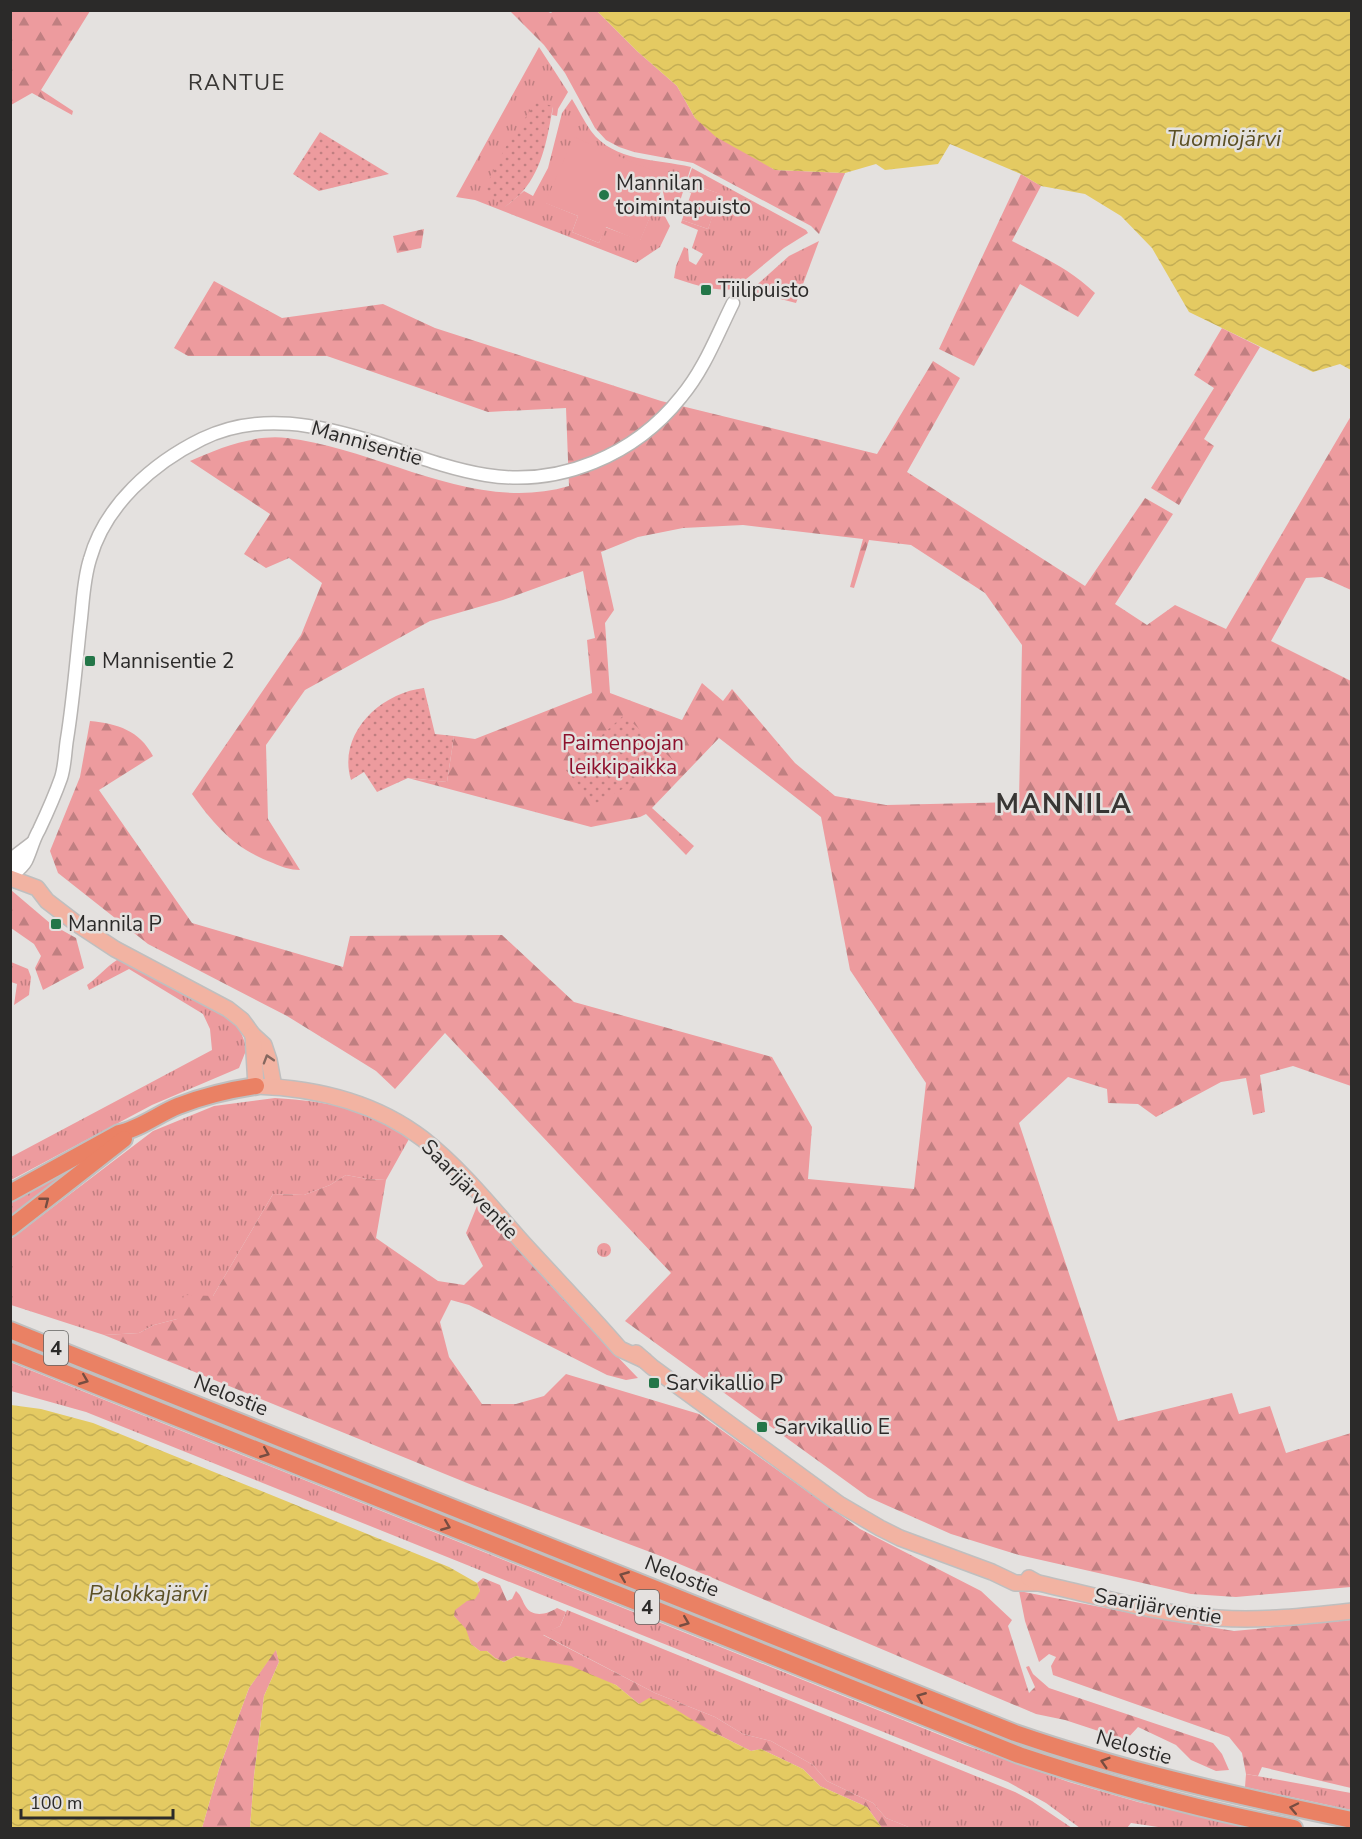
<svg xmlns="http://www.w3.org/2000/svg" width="1362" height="1839" viewBox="0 0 1362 1839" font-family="'Nunito Sans',sans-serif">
<defs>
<pattern id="grass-tufts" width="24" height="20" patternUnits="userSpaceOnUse" patternTransform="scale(1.5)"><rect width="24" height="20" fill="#ed9b9e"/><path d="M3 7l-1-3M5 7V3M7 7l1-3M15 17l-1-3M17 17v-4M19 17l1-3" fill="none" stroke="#c07f81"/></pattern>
<pattern id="forest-firs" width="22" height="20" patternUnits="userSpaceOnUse" patternTransform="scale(1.5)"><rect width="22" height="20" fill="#ed9b9e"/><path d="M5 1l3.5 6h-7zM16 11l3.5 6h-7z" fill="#c07f81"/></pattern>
<pattern id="park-dots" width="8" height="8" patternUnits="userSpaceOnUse" patternTransform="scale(1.5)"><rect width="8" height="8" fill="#ed9b9e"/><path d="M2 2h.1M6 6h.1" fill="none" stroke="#c07f81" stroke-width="1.8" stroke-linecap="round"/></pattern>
<pattern id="water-waves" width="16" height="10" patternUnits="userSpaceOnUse" patternTransform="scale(1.5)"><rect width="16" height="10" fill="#e4ca62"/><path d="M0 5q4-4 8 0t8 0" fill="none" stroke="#c4ae55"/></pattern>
</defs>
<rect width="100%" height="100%" fill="#e4e1df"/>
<g fill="url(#grass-tufts)">
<path d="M539,47L568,92L558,109L557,116L552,115L553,106L505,207L524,191L533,196L548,168L562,113L572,99C578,109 584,121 591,131C614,162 657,159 691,167L681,198L672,213L667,211L662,187L666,177L546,203L578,216L572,232L599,243L605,227L640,240L655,205L661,209L670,226L660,247L636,263L475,200L456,197Z"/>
<path d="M692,168L806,230L808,233L784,248L734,289C714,292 693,284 674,278L676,266L684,247L688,249L689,261L696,265L703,254L692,248L698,230L681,223L682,220L708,229L720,194L695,185L691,193L684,190Z"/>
<polygon points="819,241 796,303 750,291 789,256"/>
<path d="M117,960H125L226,1015L240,1030L247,1048L239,1068L152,1105L11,1180V1157L212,1050L210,1029L203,1014L129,969L89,990L87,985C98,977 106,967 117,960Z"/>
<polygon points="11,962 28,969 31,977 29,995 14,1005 17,984 11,982"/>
<path d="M275,1098C330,1102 362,1107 409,1139L386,1180L367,1179L346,1175L330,1185L304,1195L273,1194L213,1296L177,1319L154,1325L139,1333L104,1335L11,1305V1239L153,1131L214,1106Z"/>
<polygon points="120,1137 11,1222 11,1198"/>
<circle cx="604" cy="1250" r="7"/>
<polygon points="10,1362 965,1745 1069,1782 1138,1802 1251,1828 1165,1828 1131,1823 1127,1828 1080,1828 1046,1803 1008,1782 86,1412 11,1391"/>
<polygon points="567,1610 1015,1792 1032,1801 1072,1828 911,1828 886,1818 873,1803 827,1781 813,1765 771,1741 743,1734 715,1717 655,1693 542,1634 560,1626"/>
<polygon points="1246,1774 1351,1793 1351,1810 1245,1787"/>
</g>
<g fill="url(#forest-firs)" fill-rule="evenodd">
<polygon points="15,10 90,11 41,90 73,111 72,115 32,93 11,105 10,12"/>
<polygon points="510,11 546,11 551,13 553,11 597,11 637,51 677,86 695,118 775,170 845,173 819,234 811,226 693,163 634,152 619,147 606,140 595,128 565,73 544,45"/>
<path d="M1021,174L1041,186L1012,241C1041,256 1070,269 1095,293L1078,317L1020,284L974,366L939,349Z"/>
<polygon points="424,229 421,248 397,253 393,236"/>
<path d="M214,281L282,318L383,304L435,328L661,401L877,454L933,361L960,378L907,472L1085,586L1145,498L1173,514L1115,604L1147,625L1175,605L1226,629L1351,416V590L1322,577L1306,578L1271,641L1351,681V1086L1293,1066L1260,1075L1265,1112L1253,1115L1246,1078L1221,1082L1156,1117L1138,1104L1108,1103L1107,1089L1068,1077L1019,1123L1118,1421L1232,1393L1239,1414L1270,1406L1286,1453L1351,1433V1587L1236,1597L1191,1594L1019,1555L951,1534L868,1497L625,1321L671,1273L445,1033L395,1089L376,1071L287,1016L148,944L58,873L50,851L80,777L90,721C118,724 139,730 153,756L99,790L192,923L343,967L350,936L502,935L574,1002L772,1057L812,1127L808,1179L914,1189L926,1083L850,970L821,817L719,738L652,808L694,846L686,855L646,814L640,817L591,827L408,778L447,782L454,736L475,739L592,693L587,640L595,638L583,571L503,600L430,621L305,690L266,745L268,819L300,870C290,870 282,867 273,863C235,849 215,826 192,794L301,635L322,583L289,558L266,568L244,554L270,514L190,461C219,448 254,434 287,438C380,449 474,514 569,486L566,408L488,412L327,356H188L174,348ZM743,525L863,539L850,587L854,588L869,540L911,545L985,593L1022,645L1019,802L886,805L835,796L795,763L732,689L723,701L702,683L682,720L610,693L605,623L614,610L601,552L638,537L683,528Z"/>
<polygon points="1222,328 1260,347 1204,439 1214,446 1179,505 1151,488 1214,388 1194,375"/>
<polygon points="11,890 51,924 76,938 84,968 43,990 35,968 41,956 34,944 11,928"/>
<path d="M346,1175L367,1179L386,1180L376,1238L438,1281L464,1285L483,1266L466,1233L477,1206C531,1263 583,1322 638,1378L626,1380L607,1375L469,1305L451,1300L440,1322L449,1357L482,1404H516L544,1396L566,1374L699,1414L860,1529L981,1591L1012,1620L1008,1626L1029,1693L1035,1687L1026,1667L1029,1666L1033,1674L1049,1688L1213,1743L1222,1754L1229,1770L1216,1771L1191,1760L1176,1745L1138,1727L1126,1740L1065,1720L1036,1714L658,1555L472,1485L104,1335L139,1333L154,1325L177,1319L184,1295L213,1296L273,1194L304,1195L330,1185Z"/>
<path d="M483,1578L500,1585L507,1601L512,1599L516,1591C522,1596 522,1601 526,1607C533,1618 548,1614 557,1608L566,1612L560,1626L543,1635L655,1693L715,1717L743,1734L771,1741L813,1765L827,1781L873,1803L886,1818L911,1828H882L867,1807L820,1786L803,1769L761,1749L751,1751L709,1730L639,1704L616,1685L542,1662L516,1656L504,1662L495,1658L487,1651H480L471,1644L465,1629L454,1616V1610L480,1591L477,1583Z"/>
<polygon points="1019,1591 1172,1621 1234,1631 1351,1620 1351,1788 1262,1767 1258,1776 1246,1774 1242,1753 1229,1737 1053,1675 1051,1666 1056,1657 1049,1654 1039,1662 1025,1621"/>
<polygon points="276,1649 279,1662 264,1696 254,1776 250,1828 202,1828 219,1769 249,1688"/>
</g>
<g fill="url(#park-dots)">
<path d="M536,102L553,106C548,135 543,168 523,191C518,197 511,202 505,207L483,192L505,148Z"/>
<polygon points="320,132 389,174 319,191 293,174"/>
<path d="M424,688L435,734L454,736L447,782L408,778L377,792L364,772L351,780C337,734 380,693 424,688Z"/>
<polygon points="624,715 674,761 595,804 565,769"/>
</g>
<g fill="#ed9b9e">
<polygon points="574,137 667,177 640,241 606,227 599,243 572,232 578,216 545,203"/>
<polygon points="694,185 721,194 708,229 682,220"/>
</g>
<g fill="url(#water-waves)">
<polygon points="597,11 1351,11 1351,370 1340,364 1313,372 1189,312 1152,248 1121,216 1085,194 1041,186 1021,174 950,144 938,164 885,170 876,164 845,173 775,170 716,137 695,118 677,86 637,51"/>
<polygon points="11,1405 41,1409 93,1423 449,1567 477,1583 480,1591 475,1599 467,1601 455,1610 454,1616 466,1629 471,1644 480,1651 487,1651 495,1658 504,1662 516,1656 571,1666 616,1685 639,1704 649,1698 662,1701 709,1730 751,1751 761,1749 803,1769 820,1786 867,1807 882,1828 250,1828 254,1776 264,1696 279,1662 276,1650 249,1688 219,1769 202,1828 11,1828"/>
</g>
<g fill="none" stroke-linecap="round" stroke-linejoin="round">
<g stroke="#b7b4b2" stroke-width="15">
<g id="minor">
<polyline points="10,874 15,856 32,843"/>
<path d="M10,877C16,872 23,867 26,861C31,851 33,840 39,830C47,813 55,795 61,778C65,766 65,751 67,739C73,702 76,664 80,627C83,604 83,581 90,559C105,505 153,463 202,439C259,411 320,425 377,443C413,455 449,469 486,475C560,487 635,455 681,397C704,370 717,335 733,303"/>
</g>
</g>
<g stroke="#bfbfbf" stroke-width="18">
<g id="major">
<polyline points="10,878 37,888 47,901 77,924 115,949 228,1009 242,1020 253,1035 264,1045 269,1060 274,1087"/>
<path d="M253,1035L256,1086C316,1088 375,1102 423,1139C461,1169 492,1208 524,1244C556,1279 589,1313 620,1349L644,1360"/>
<polyline points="636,1353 652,1367 839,1504 880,1528 900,1538 992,1572 1015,1583 1038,1583"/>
<path d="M1029,1578L1038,1583C1097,1596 1158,1614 1218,1618C1263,1621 1307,1616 1352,1611"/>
</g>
</g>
<g stroke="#bfbfbf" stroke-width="20">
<g id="highway">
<path d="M10,1193L119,1133C140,1129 158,1114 178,1106C204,1096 229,1090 256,1086"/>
<polyline points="10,1228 124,1139"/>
<path d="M10,1330L1015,1733C1125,1771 1237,1796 1352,1820"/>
<path d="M10,1351L1019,1755C1109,1785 1200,1810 1294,1828"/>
</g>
</g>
<use href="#minor" stroke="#fff" stroke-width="12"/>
<use href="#major" stroke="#f2b3a2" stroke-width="15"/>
<use href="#highway" stroke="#ea8164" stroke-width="16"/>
</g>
<defs><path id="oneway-chevron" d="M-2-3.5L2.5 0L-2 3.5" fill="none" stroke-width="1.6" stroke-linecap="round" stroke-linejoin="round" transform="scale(1.5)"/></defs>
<use stroke="#85685f" href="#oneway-chevron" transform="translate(268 1059) rotate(-107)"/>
<g stroke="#774d41">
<use href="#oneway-chevron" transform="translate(45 1201) rotate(-38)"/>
<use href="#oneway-chevron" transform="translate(84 1380) rotate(22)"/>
<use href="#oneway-chevron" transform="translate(265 1453) rotate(22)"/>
<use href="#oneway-chevron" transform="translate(446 1526) rotate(22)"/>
<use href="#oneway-chevron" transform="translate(624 1576) rotate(-158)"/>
<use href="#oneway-chevron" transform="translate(685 1622) rotate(22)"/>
<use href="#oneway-chevron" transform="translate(921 1697) rotate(-158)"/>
<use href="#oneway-chevron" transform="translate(1105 1762) rotate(-163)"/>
<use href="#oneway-chevron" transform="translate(1294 1808) rotate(-168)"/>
</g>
<g fill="#237648" stroke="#e4e1df" stroke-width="2">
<circle cx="604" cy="195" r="6"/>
<rect x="700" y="284" width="12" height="12" rx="3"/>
<rect x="84" y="655" width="12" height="12" rx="3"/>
<rect x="50" y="918" width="12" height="12" rx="3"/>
<rect x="648" y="1377" width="12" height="12" rx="3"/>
<rect x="756" y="1421" width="12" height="12" rx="3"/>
</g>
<g text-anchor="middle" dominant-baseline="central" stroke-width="5" stroke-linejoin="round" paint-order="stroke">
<g fill="#e4e1df" stroke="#626160" stroke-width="1.5">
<rect x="44" y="1331" width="24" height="34" rx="4.5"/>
<rect x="635" y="1590" width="24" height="34" rx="4.5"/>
</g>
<g font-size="20" font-weight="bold" fill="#2b2a29">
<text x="56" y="1348">4</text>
<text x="647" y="1607">4</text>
</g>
<g font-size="21" fill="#2b2a29" stroke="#e4e1df" text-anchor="start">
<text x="616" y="183">Mannilan<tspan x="616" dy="24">toimintapuisto</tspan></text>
<text x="718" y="290">Tiilipuisto</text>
<text x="102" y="661">Mannisentie 2</text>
<text x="68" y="924">Mannila P</text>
<text x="666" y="1383">Sarvikallio P</text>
<text x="774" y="1427">Sarvikallio E</text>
</g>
<g font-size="21" fill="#2b2a29" stroke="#e4e1df">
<text transform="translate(367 443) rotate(16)">Mannisentie</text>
<text transform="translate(470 1189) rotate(46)">Saarijärventie</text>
<text transform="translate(231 1395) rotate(22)">Nelostie</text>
<text transform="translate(682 1576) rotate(22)">Nelostie</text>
<text transform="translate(1158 1606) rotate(10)">Saarijärventie</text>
<text transform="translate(1134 1747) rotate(16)">Nelostie</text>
</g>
<g font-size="21" fill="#8e102d" stroke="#e4e1df">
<text x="623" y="743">Paimenpojan<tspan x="623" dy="24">leikkipaikka</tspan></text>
</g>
<g font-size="22" letter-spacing="1.5" fill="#383634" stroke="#e4e1df">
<text x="237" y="83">RANTUE</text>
</g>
<g font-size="22" font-style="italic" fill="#5b5025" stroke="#e4e1df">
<text x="1224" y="139">Tuomiojärvi</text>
<text x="148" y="1594">Palokkajärvi</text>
</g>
<g font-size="27" font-weight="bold" letter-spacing="1.5" fill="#383634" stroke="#e4e1df">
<text x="1064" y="804">MANNILA</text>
</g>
</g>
<rect width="1362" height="1839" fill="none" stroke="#2b2a29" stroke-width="24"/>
<path d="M21 1809v9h152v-9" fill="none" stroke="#2b2a29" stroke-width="3"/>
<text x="30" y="1809" font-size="18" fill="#2b2a29" stroke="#e4e1df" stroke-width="4.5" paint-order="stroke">100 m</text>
</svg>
